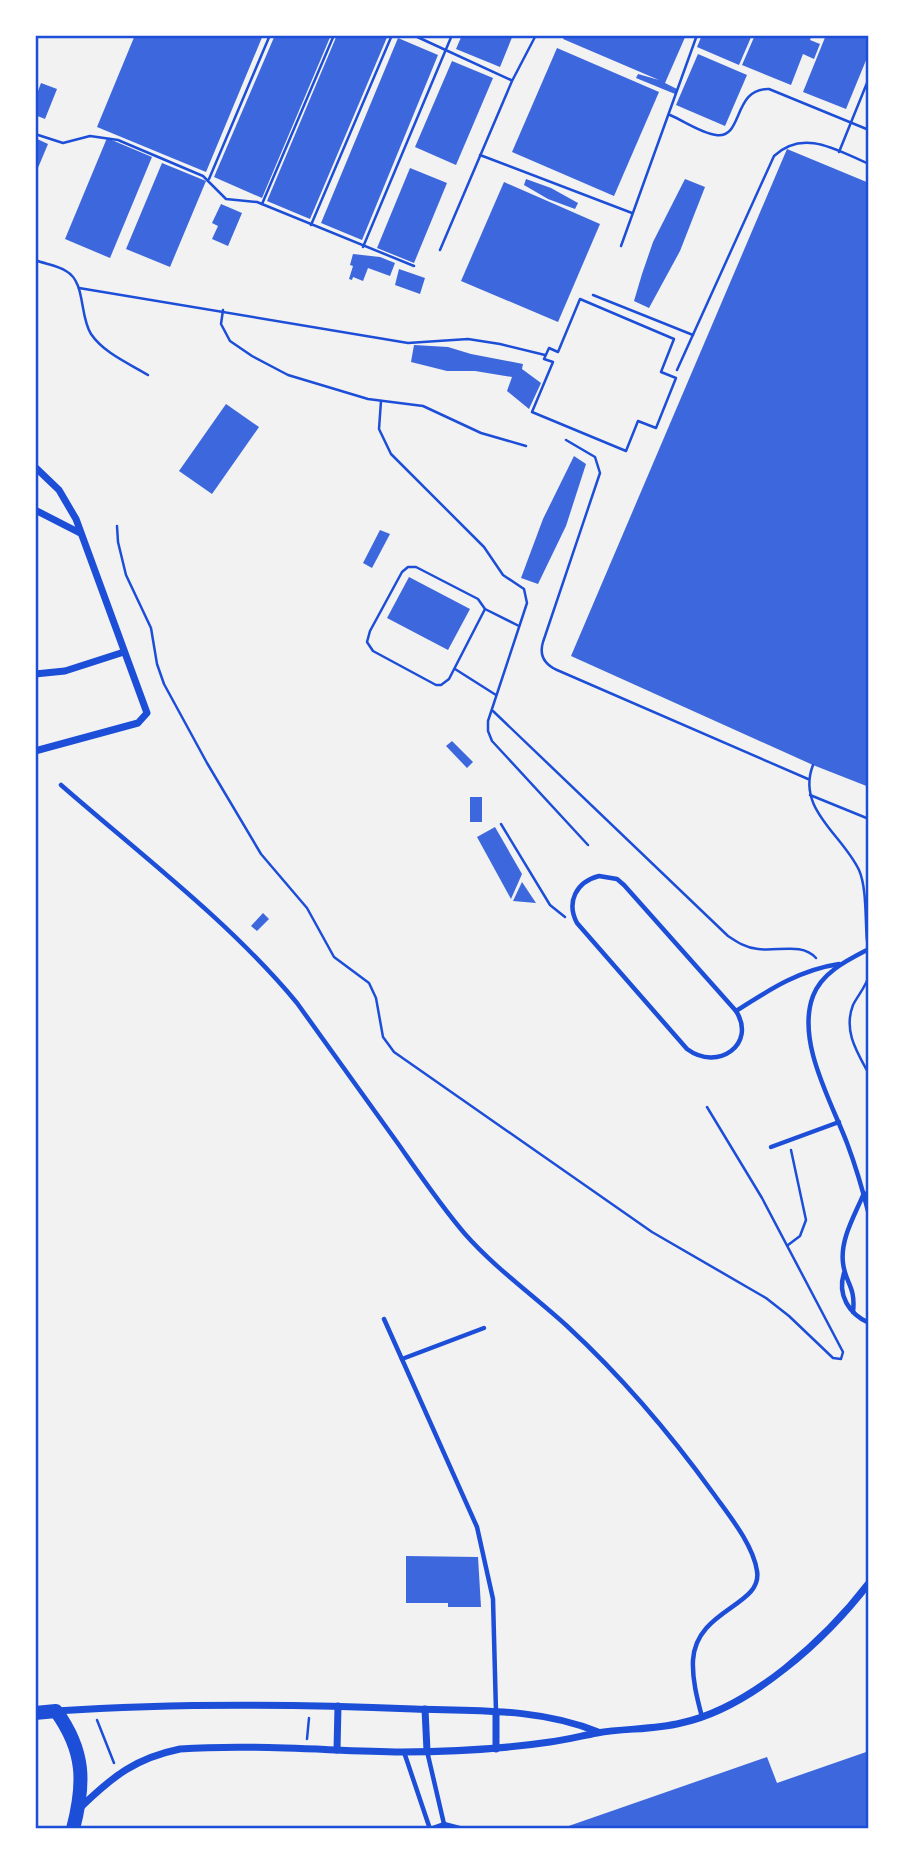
<svg xmlns="http://www.w3.org/2000/svg" width="904" height="1864" viewBox="0 0 904 1864" font-family="Helvetica,sans-serif">
<rect width="100%" height="100%" fill="#f2f2f2"/>
<g fill="#3d67dc">
<polygon points="135,35 263,35 206,172 97,127"/>
<polygon points="275,35 331,35 262,198 214,177"/>
<polygon points="337,35 388,35 310,219 267,201"/>
<polygon points="462,35 513,35 500,67 456,49"/>
<polygon points="565,35 686,35 665,83 677,89 675,94 636,78 638,74 659,80 563,39"/>
<polygon points="702,35 752,35 739,65 697,47"/>
<polygon points="755,35 812,35 810,40 820,44 814,59 803,54 791,85 742,65"/>
<polygon points="826,35 869,35 869,53 846,109 803,92"/>
<polygon points="398,38 438,55 362,240 321,223"/>
<polygon points="557,48 659,92 614,196 512,152"/>
<polygon points="698,54 747,75 725,126 676,105"/>
<polygon points="452,61 493,78 456,165 415,147"/>
<polygon points="41,83 57,89 45,119 35,115 35,99"/>
<polygon points="35,138 48,144 35,175"/>
<polygon points="107,138 152,157 110,258 65,239"/>
<polygon points="787,149 869,183 869,787 813,765 571,656"/>
<polygon points="162,163 206,181 170,267 126,249"/>
<polygon points="410,168 447,183 414,263 377,248"/>
<polygon points="526,179 551,188 578,203 575,209 548,199 524,185"/>
<polygon points="685,179 705,187 680,251 649,308 634,301 642,274 653,242"/>
<polygon points="504,182 600,224 558,322 461,281"/>
<polygon points="221,204 242,213 228,246 212,239 218,226 212,223"/>
<polygon points="353,254 380,257 395,263 390,276 368,268 363,281 353,277 352,280 349,279 353,266 350,265"/>
<polygon points="399,269 425,278 420,294 395,285"/>
<polygon points="414,345 448,347 471,354 523,364 522,369 541,383 529,409 507,391 512,377 475,371 447,371 411,362"/>
<polygon points="226,404 259,427 212,494 179,471"/>
<polygon points="574,456 586,464 566,526 538,584 521,578 543,519"/>
<polygon points="380,530 390,534 372,568 363,563"/>
<polygon points="409,577 470,609 448,650 387,618"/>
<polygon points="452,741 473,762 467,768 446,746"/>
<rect x="470" y="797" width="12" height="25"/>
<polygon points="495,827 522,874 511,899 477,837"/>
<polygon points="522,882 536,903 513,901"/>
<polygon points="263,913 269,919 257,931 251,926"/>
<polygon points="406,1556 478,1557 481,1607 448,1607 448,1603 406,1603"/>
<polygon points="869,1751 869,1829 560,1829 767,1757 777,1783"/>
</g>
<g fill="none" stroke-linecap="round" stroke-linejoin="round">
<g stroke="#1d4ed8" stroke-width="2.5">
<polyline points="413,35 511,80"/>
<path d="M670,115C684,121 701,133 716,135C744,139 732,88 769,89L869,130"/>
<polyline points="35,134 63,143 90,136 118,140 203,176 226,199 257,202 414,266"/>
<polyline points="839,152 869,78"/>
<polyline points="480,155 632,213"/>
<polyline points="209,179 270,35"/>
<polyline points="262,204 334,35"/>
<polyline points="311,225 392,35"/>
<polyline points="621,246 697,35"/>
<polyline points="363,247 452,35"/>
<polyline points="440,250 512,81 536,35"/>
<path d="M35,260C45,264 57,265 66,271C86,282 79,315 91,334C104,353 128,363 148,375"/>
<polyline points="79,288 408,343 468,339 500,344 545,355"/>
<polyline points="593,295 693,335"/>
<polygon points="580,299 674,339 661,372 676,378 656,428 638,421 626,451 532,412 553,362 544,359 549,348 558,352"/>
<polyline points="223,310 221,324 230,341 252,356 288,375 368,399 423,406 481,433 526,446"/>
<path d="M677,370L774,156C804,128 838,151 869,164"/>
<polyline points="381,401 379,429 391,454 484,547 503,575 524,589 527,603 488,721 488,731 492,741 588,845"/>
<path d="M566,440L595,457L600,473L543,642C539,655 544,664 557,670L808,779"/>
<polyline points="117,526 118,542 126,575 151,628 157,664 164,684 207,763 261,854 307,908 334,957 369,983 376,998 383,1037 394,1052 652,1232 766,1298 789,1316 833,1358 841,1359 843,1352 762,1198 707,1107"/>
<polygon points="408,567 416,567 478,599 485,609 449,679 441,685 436,685 373,651 367,642 370,631 402,572"/>
<polyline points="485,609 519,626"/>
<polyline points="455,669 496,695"/>
<path d="M493,711L728,936C737,942 746,948 758,949C777,952 802,942 816,958"/>
<path d="M813,765C796,809 842,834 859,870C867,888 865,921 867,941"/>
<polyline points="810,795 869,819"/>
<polyline points="501,824 550,905 565,917"/>
<path d="M869,975C866,987 858,995 853,1005C843,1031 857,1052 869,1074"/>
<polyline points="788,1245 800,1236 806,1220 791,1150"/>
<polyline points="97,1720 114,1763"/>
<polyline points="307,1739 309,1718"/>
</g>
<g stroke="#1d4ed8" stroke-width="4.5">
<path d="M61,785C140,854 231,923 297,1003C331,1050 365,1097 399,1145C420,1175 441,1206 465,1234C495,1268 533,1295 567,1326C622,1377 669,1432 713,1493C728,1514 753,1544 757,1571C763,1606 696,1609 693,1660C692,1679 697,1698 702,1717"/>
<path d="M599,876L617,879L624,885L736,1011C757,1044 718,1072 687,1049L577,923C566,902 576,882 599,876Z"/>
<path d="M869,949C848,960 822,972 813,996C796,1041 831,1101 847,1143C856,1167 863,1191 869,1215"/>
<path d="M736,1011C769,990 799,970 839,964"/>
<polyline points="771,1147 839,1122"/>
<path d="M844,1273C837,1295 849,1314 869,1323"/>
<path d="M853,1312C856,1286 845,1283 843,1263C840,1239 855,1215 864,1193"/>
<polyline points="384,1319 477,1527 493,1599 496,1712"/>
<polyline points="402,1359 484,1328"/>
<polyline points="427,1751 444,1824"/>
<polyline points="404,1752 430,1829"/>
<polyline points="430,1829 444,1824 463,1829"/>
</g>
<g stroke="#1d4ed8" stroke-width="7">
<polyline points="35,467 59,490 76,519 147,713 138,723 35,751"/>
<polyline points="35,510 80,533"/>
<polyline points="35,674 65,671 124,652"/>
<polyline points="425,1709 427,1751"/>
<path d="M56,1711C175,1703 295,1704 414,1709C476,1711 540,1708 598,1732"/>
<polyline points="496,1749 496,1712"/>
<polyline points="337,1750 338,1706"/>
<path d="M81,1807C113,1776 136,1758 180,1749C254,1744 329,1751 402,1752C452,1752 502,1749 550,1742C566,1740 581,1736 597,1733C625,1728 653,1730 681,1723C751,1708 826,1639 869,1583"/>
</g>
<path stroke="#1d4ed8" stroke-width="14" d="M35,1713L56,1711C85,1751 85,1783 73,1829"/>
</g>
<rect width="904" height="1864" fill="none" stroke="#ffffff" stroke-width="74"/>
<rect x="37" y="37" width="830" height="1790" fill="none" stroke="#1d4ed8" stroke-width="2.5"/>
</svg>
